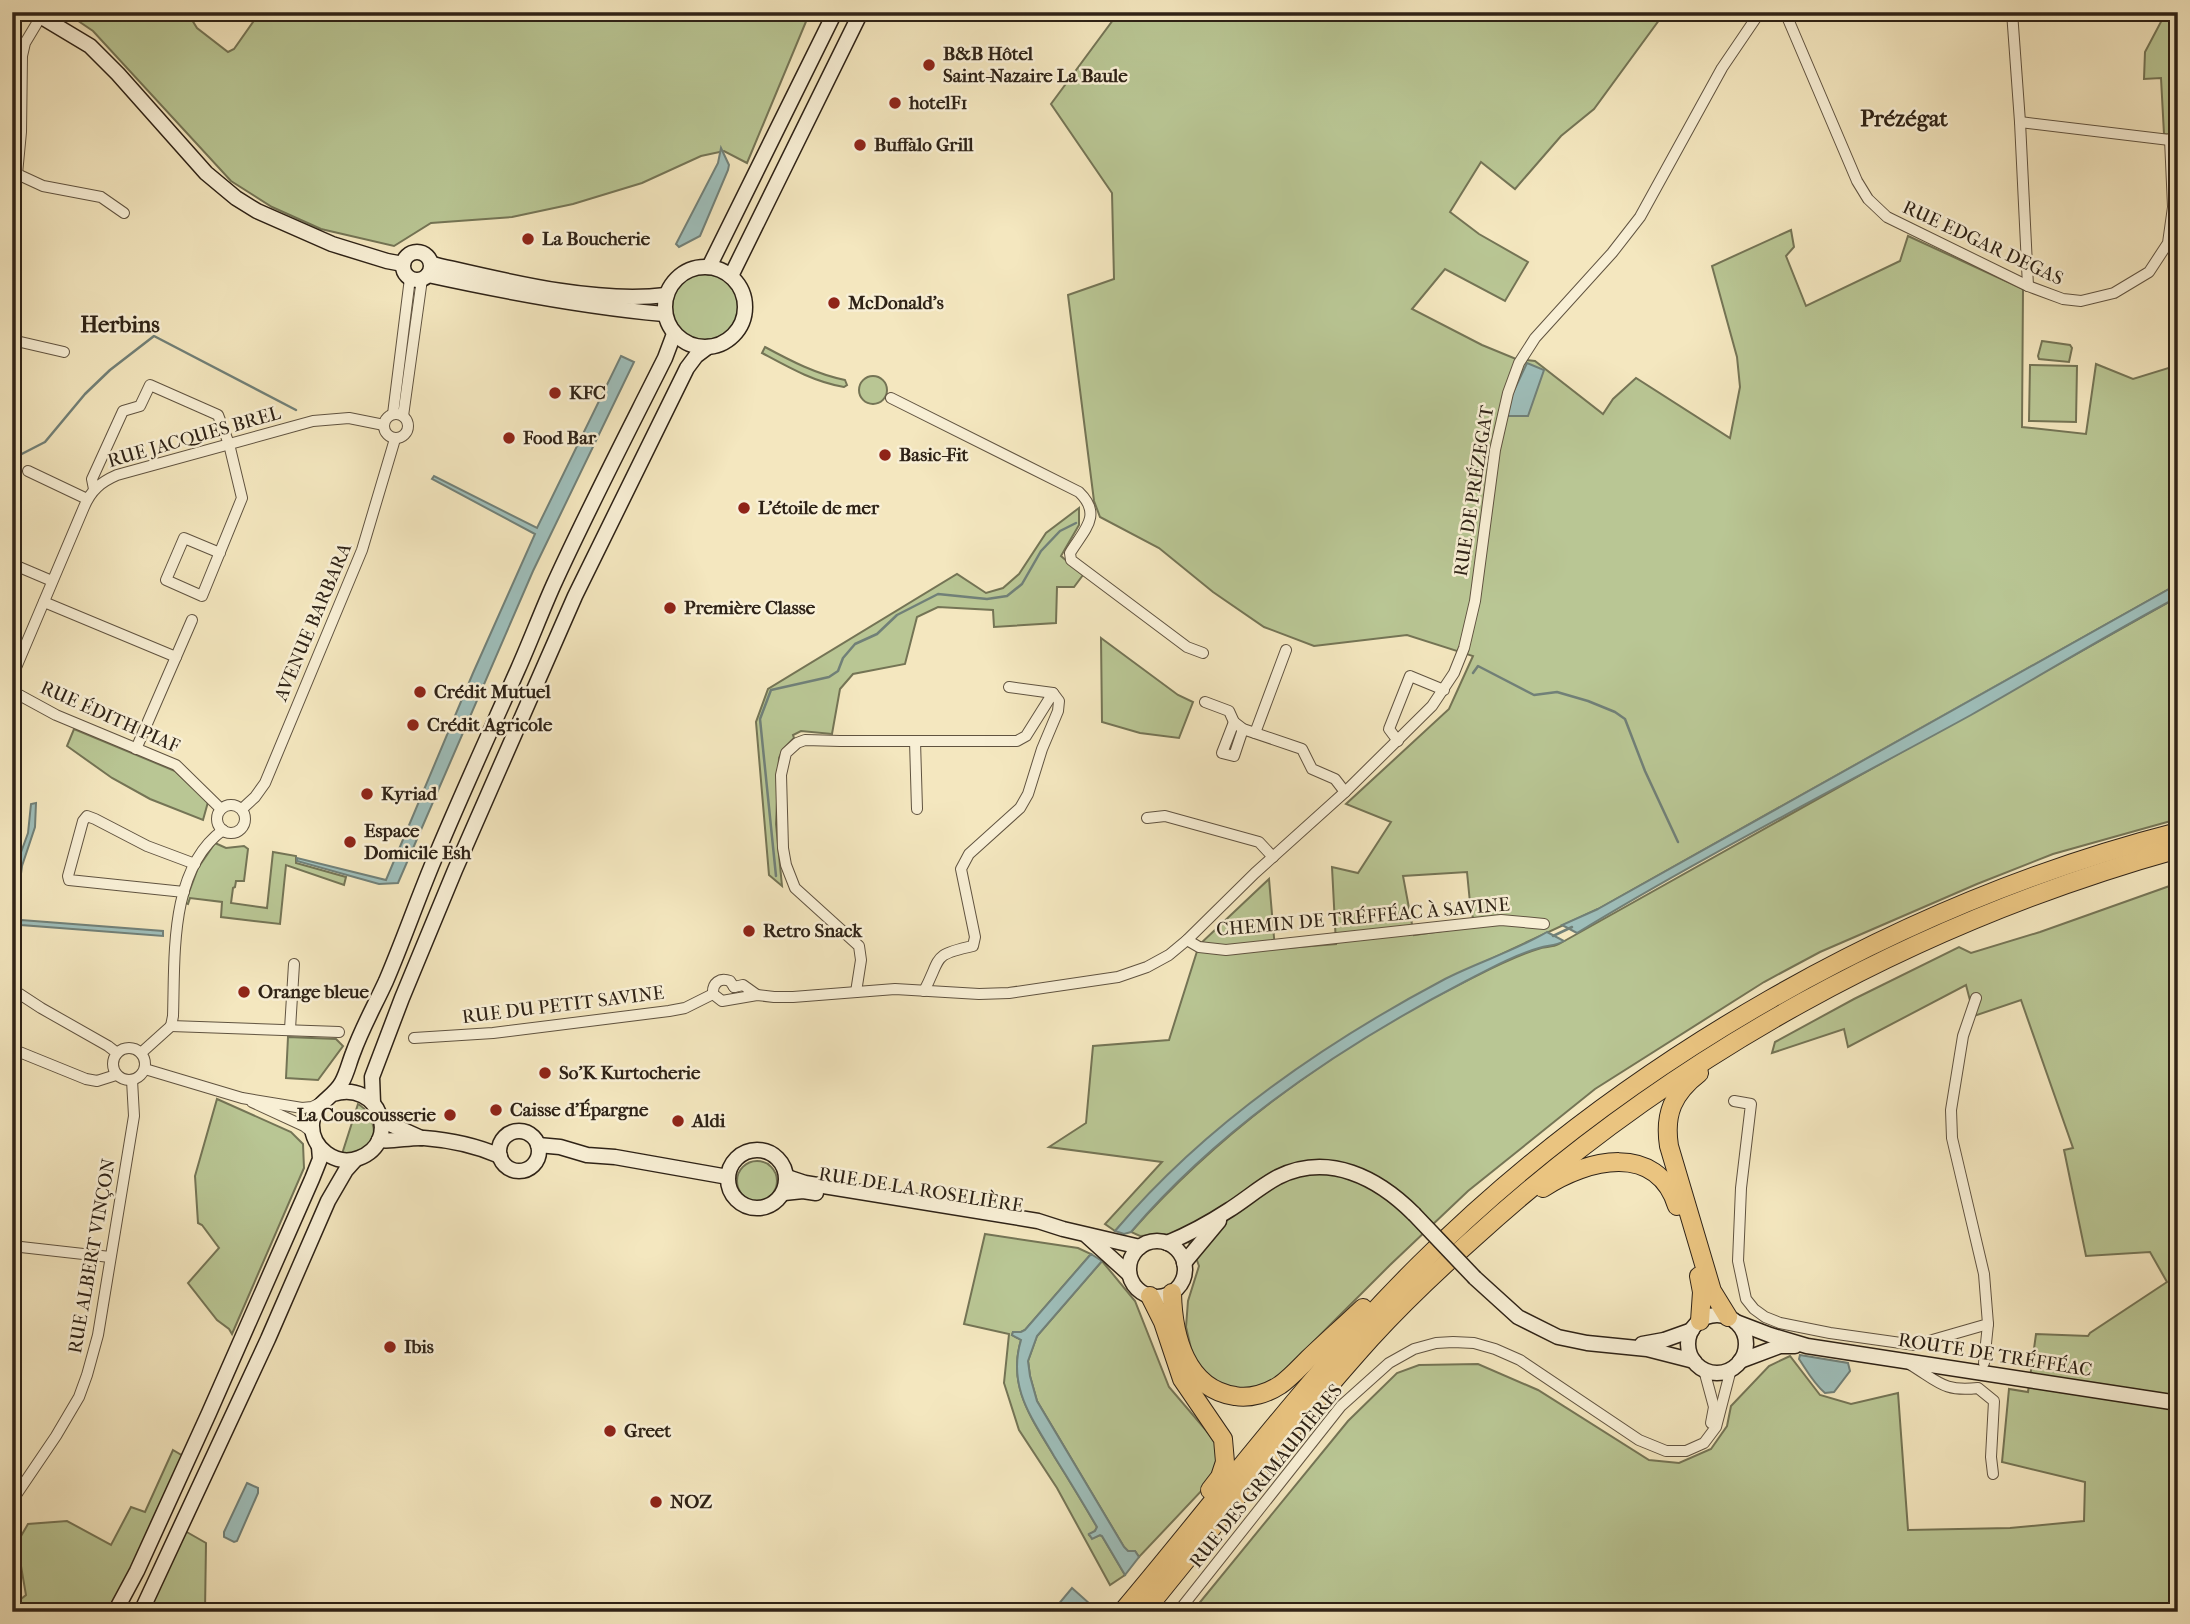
<svg xmlns="http://www.w3.org/2000/svg" width="2190" height="1624" viewBox="0 0 2190 1624" font-family="'IM FELL French Canon',serif">
<rect width="100%" height="100%" fill="#f4e7bf"/>
<filter id="stains"><feTurbulence type="fractalNoise" baseFrequency=".00286" numOctaves="4"/><feColorMatrix values="0 0 0 0 .2 0 0 0 0 .09 0 0 0 0 .02 0 0 0 .5 -.17"/></filter>
<radialGradient id="worn" r=".72"><stop offset=".6" stop-color="#630" stop-opacity="0"/><stop offset="1" stop-color="#630" stop-opacity=".3"/></radialGradient>
<g fill="#b9c694" stroke="#747455" stroke-width="2" fill-rule="evenodd">
<polygon points="65,12 187,12 197,28 228,52 234,49 260,12 810,12 747,163 724,151 701,156 642,183 573,204 512,217 431,223 394,246 321,229 272,207 231,181 93,31"/>
<path d="M1119,12H1665L1594,109L1561,136L1515,189L1481,162L1450,212L1479,234L1528,262L1505,301L1445,269L1412,309L1482,345L1516,359L1535,361L1603,414L1613,399L1636,378L1730,438L1740,387L1737,357L1712,266L1791,230L1794,247L1786,256L1806,306L1900,261L1908,236L2023,289L2022,427L2086,434L2096,364L2133,379L2178,365V584L1598,909L1437,984L1353,1033L1291,1074L1232,1119L1167,1176L1115,1231L1105,1224L1162,1162L1049,1147L1086,1123L1093,1046L1169,1040L1199,945L1269,879L1275,949L1336,944L1332,867L1358,873L1391,822L1346,804L1449,709L1473,656L1407,635L1314,646L1264,627L1213,592L1159,548L1100,517L1094,501L1068,295L1114,279L1112,193L1051,104ZM1467,872L1471,913L1477,926L1414,935L1403,876Z"/>
<polygon points="2164,16 2178,23 2178,137 2164,134 2161,78 2144,79 2145,52"/>
<circle cx="706" cy="307" r="34"/>
<polygon points="2042,341 2070,345 2072,348 2069,362 2039,359 2038,356"/>
<path d="M765,347C791,361 816,374 845,380L847,385L844,387C814,382 788,367 762,353Z"/>
<polygon points="2030,365 2077,366 2076,422 2029,421"/>
<circle cx="873" cy="390" r="14"/>
<polygon points="1079,508 1079,525 1061,556 1083,575 1074,587 1057,587 1056,623 994,627 993,610 938,607 917,617 905,664 853,674 840,689 832,734 801,731 793,735 794,738 783,749 779,758 776,824 782,886 769,875 756,722 768,689 957,574 986,593 1003,588 1019,574 1046,533"/>
<path d="M2178,597V819L2053,854L1977,884L1820,952L1764,982L1595,1089L1468,1191L1390,1265L1277,1378L1254,1391L1213,1384L1193,1357L1186,1327L1188,1301L1199,1266L1191,1244L1174,1234L1140,1236L1131,1232C1224,1127 1344,1041 1470,979C1492,968 1515,956 1538,949C1545,946 1552,948 1559,944Z"/>
<polygon points="1101,638 1178,695 1193,702 1179,738 1140,733 1102,722"/>
<polygon points="74,729 175,771 208,802 203,820 150,799 112,778 67,746"/>
<polygon points="215,843 226,848 244,846 248,849 244,881 236,881 235,887 233,888 231,903 267,908 273,852 296,856 296,863 346,877 344,885 286,865 280,924 221,917 222,902 190,898 188,904 185,903 198,868"/>
<polygon points="2178,883 2178,1612 1192,1612 1348,1421 1397,1373 1419,1365 1478,1364 1538,1390 1649,1460 1679,1463 1711,1449 1727,1426 1731,1406 1769,1366 1790,1356 1820,1395 1851,1404 1898,1393 1908,1530 2010,1528 2084,1521 2085,1482 2002,1462 2009,1389 2028,1392 2036,1334 2088,1336 2090,1333 2167,1282 2150,1252 2086,1256 2064,1150 2073,1148 2021,1000 1974,1016 1966,985 1848,1047 1844,1029 1772,1053 1775,1042 1854,999 1959,947 1971,953 2040,932"/>
<polygon points="288,1037 336,1039 343,1046 318,1080 286,1078"/>
<polygon points="217,1099 291,1132 303,1144 304,1168 232,1334 229,1329 217,1320 188,1283 219,1248 202,1225 198,1223 195,1176"/>
<path d="M358,1104C375,1114 382,1142 360,1152C355,1154 348,1154 342,1154Z"/>
<circle cx="757" cy="1181" r="20"/>
<path d="M985,1234L1078,1248L1091,1254L1025,1330L1021,1332H1013L1012,1335L1021,1340C1007,1386 1032,1419 1054,1456C1069,1480 1083,1503 1097,1527L1095,1531L1089,1535L1092,1538L1100,1535L1102,1536L1125,1575L1110,1585L1057,1488L1019,1430L1004,1383L1009,1334L964,1324Z"/>
<polygon points="1102,1261 1135,1301 1169,1387 1216,1442 1218,1466 1206,1486 1139,1557 1135,1551 1128,1551 1124,1547 1037,1401 1030,1376 1028,1361 1037,1336"/>
<polygon points="173,1450 183,1456 125,1585 110,1612 12,1612 12,1606 26,1595 17,1543 28,1524 67,1521 111,1545 131,1507 145,1512"/>
<polygon points="185,1531 206,1543 205,1612 145,1612"/>
</g>
<g fill="#9ebeba" stroke="#718078" stroke-width="2">
<polygon points="721,148 729,165 728,170 700,236 679,247 676,244 718,163"/>
<polygon points="621,356 634,362 533,571 398,883 379,884 297,861 297,858 386,880 473,673 535,534 432,479 434,476 537,528"/>
<polygon points="1527,363 1544,370 1528,416 1507,416 1511,397"/>
<path d="M2178,584V597C2108,634 2040,676 1971,715C1840,787 1705,855 1577,933L1562,925L1598,909C1791,800 1984,691 2178,584Z"/>
<polygon points="36,803 35,827 22,866 18,896 12,915 16,866 28,833 31,804"/>
<polygon points="21,920 163,931 163,936 21,925"/>
<path d="M1547,932L1564,941C1555,946 1549,945 1539,948C1514,955 1489,969 1466,981C1343,1045 1221,1126 1131,1232L1124,1234L1115,1231C1204,1126 1324,1043 1445,979C1478,962 1515,951 1547,932Z"/>
<path d="M1091,1254L1102,1261L1037,1336L1028,1361L1030,1376L1037,1401L1124,1547L1128,1551H1135L1139,1557L1125,1575L1102,1536L1100,1535L1092,1539L1089,1534L1095,1531L1097,1527C1083,1503 1069,1480 1054,1456C1032,1418 1007,1387 1021,1340L1012,1335L1013,1332H1021L1025,1330Z"/>
<path d="M1800,1355L1848,1363L1850,1371L1834,1392L1825,1393C1814,1384 1807,1371 1799,1359Z"/>
<polygon points="247,1483 258,1488 258,1493 237,1541 234,1542 224,1537 224,1532"/>
<polygon points="1072,1588 1090,1604 1083,1612 1052,1612"/>
</g>
<g fill="none" stroke-linecap="round" stroke-linejoin="round">
<g stroke="#718078" stroke-width="2.5">
<polyline points="12,459 45,442 85,394 110,370 154,336 296,410"/>
<polyline points="1473,673 1478,666 1534,695 1557,692 1588,701 1615,712 1625,719 1645,771 1678,842"/>
<polyline points="776,876 760,719 771,690 829,677 838,671 843,658 855,644 877,634 897,615 938,594 987,599 1007,596 1022,584 1041,551 1060,531 1076,523"/>
<polyline points="1553,936 1572,927"/>
</g>
<g stroke="#605340" stroke-width="12">
<g id="street">
<polyline points="1785,12 1857,181 1868,199 1887,217 2028,286 2063,299 2081,301 2114,293 2149,272 2168,243 2173,207 2170,139"/>
<polyline points="2012,12 2020,122 2028,286"/>
<polyline points="2020,122 2178,141"/>
<polyline points="17,174 43,186 101,197 124,213"/>
<polyline points="12,185 17,174 21,132 22,56 25,43 43,13"/>
<polyline points="12,340 64,352"/>
<path d="M891,398L1079,492C1103,515 1084,530 1070,553L1071,560L1187,647L1203,653"/>
<circle cx="396" cy="426" r="12"/>
<polyline points="393,414 410,278"/>
<polyline points="403,416 422,279"/>
<polyline points="28,471 87,499"/>
<polyline points="94,489 92,479 123,411 140,406 150,385 218,415 229,444 242,498 202,596 166,580 184,538 220,553"/>
<polyline points="12,564 52,581"/>
<polyline points="44,602 176,657"/>
<path d="M12,677L84,507C91,490 101,482 117,475L313,421L349,418L384,425"/>
<polyline points="12,691 56,715 176,765 221,809"/>
<polyline points="1205,702 1229,711 1234,722 1243,729 1302,749 1312,769 1335,779 1345,792"/>
<polyline points="1234,722 1222,753 1234,756 1243,729"/>
<polyline points="1255,733 1286,650"/>
<polyline points="915,741 917,809"/>
<polyline points="1398,741 1389,729 1410,676 1444,690"/>
<polyline points="136,749 192,620"/>
<circle cx="231" cy="819" r="14"/>
<polyline points="242,809 255,797 265,783 362,550 395,439"/>
<polyline points="1147,818 1165,816 1259,842 1273,857"/>
<polyline points="184,892 69,880 68,876 83,821 87,816 95,819 147,846 195,864"/>
<polyline points="1187,940 1199,947 1226,950 1501,920 1544,924"/>
<path d="M734,987L730,981C720,977 712,983 713,994L722,1001L757,995L774,997H793L895,989L979,994L1009,993L1118,977L1147,967L1169,955L1187,940L1255,873L1345,792L1432,706L1454,673L1464,648L1475,601L1495,450L1508,393L1519,363L1535,338L1612,253L1640,217L1722,68L1760,12"/>
<polyline points="734,987 743,985 757,995"/>
<polyline points="12,989 41,1008 108,1046 117,1053"/>
<path d="M924,991C942,957 931,955 973,946L975,937L961,869L969,854L1020,808L1028,794L1042,749L1058,711L1059,701L1053,693L1009,687"/>
<polyline points="856,992 861,960 859,946 795,888 786,865 783,848 781,775 786,753 797,743 805,740 840,741 1017,741 1026,736 1053,693"/>
<path d="M171,1026L173,1016C175,957 169,869 223,830"/>
<polyline points="171,1026 339,1032"/>
<polyline points="290,1029 294,964"/>
<polyline points="414,1038 493,1033 669,1011 685,1008 713,994"/>
<circle cx="129" cy="1064" r="16"/>
<polyline points="12,1049 86,1079 97,1081 116,1075"/>
<polyline points="141,1053 171,1026"/>
<polyline points="145,1069 242,1098 302,1108 312,1107 320,1103"/>
<polyline points="1734,1101 1751,1104 1741,1188 1738,1261 1746,1299 1754,1309 1765,1317 1780,1323 1830,1333 1915,1345 1988,1324 1984,1274 1952,1138 1951,1110 1963,1036 1976,998"/>
<polyline points="252,1102 304,1126 313,1133"/>
<polyline points="12,1246 110,1257"/>
<polyline points="1984,1363 1988,1324"/>
<path d="M1911,1365C1939,1382 1944,1392 1978,1388L1994,1401L1991,1457L1993,1474"/>
<polyline points="1704,1370 1714,1407 1711,1423"/>
<polyline points="12,1501 56,1436 79,1397 87,1375 98,1335 134,1116 132,1080"/>
<polyline points="1178,1612 1341,1406 1389,1363 1414,1349 1436,1343 1453,1342 1474,1343 1495,1349 1520,1360 1639,1440 1666,1451 1686,1451 1704,1443 1716,1427 1731,1369"/>
</g>
</g>
<g stroke="#2e2216" stroke-width="17">
<g id="secondary">
<polyline points="40,16 90,46 118,74 206,173 236,198 257,211 332,244 387,261 403,264"/>
<circle cx="417" cy="266" r="14"/>
<path d="M432,264C502,280 594,304 666,295"/>
<circle cx="705" cy="307" r="40"/>
<polyline points="709,267 835,12"/>
<path d="M428,275C506,292 585,307 664,314"/>
<polyline points="731,276 861,12"/>
<path d="M333,1094C379,1079 402,1142 359,1158C336,1167 311,1148 312,1124C313,1103 333,1099 342,1082C347,1073 349,1063 353,1053C362,1028 375,1005 386,981C404,939 419,895 437,853C463,791 491,730 518,669C530,642 541,613 553,586C588,509 627,434 665,358L674,334"/>
<polyline points="373,1103 372,1077 402,998 455,870 575,596 687,368 696,356 708,347"/>
<polyline points="381,1120 421,1138"/>
<circle cx="519" cy="1151" r="20"/>
<path d="M379,1140C394,1142 409,1137 424,1138C450,1140 475,1145 500,1156"/>
<polyline points="538,1145 560,1147 587,1155 615,1157 728,1177"/>
<circle cx="757" cy="1179" r="29"/>
<polyline points="787,1177 805,1183 1038,1221 1063,1229 1140,1247"/>
<polyline points="784,1193 803,1191 816,1193"/>
<polyline points="1087,1236 1129,1274"/>
<circle cx="1157" cy="1269" r="28"/>
<path d="M1167,1243C1189,1234 1209,1223 1229,1210C1245,1200 1261,1186 1278,1177C1329,1152 1378,1178 1414,1214"/>
<polyline points="1184,1263 1219,1221"/>
<polyline points="1475,1278 1518,1317 1558,1337 1587,1343 1647,1349 1694,1361"/>
<circle cx="1717" cy="1344" r="29"/>
<polyline points="1736,1322 1770,1335 1807,1346 2178,1403"/>
<polyline points="1642,1344 1664,1340 1692,1330"/>
<polyline points="1740,1361 1780,1346 1795,1346"/>
<polyline points="115,1612 137,1571 209,1413 312,1179 320,1159 319,1147"/>
<polyline points="141,1612 268,1339 328,1201 346,1170 355,1160"/>
</g>
</g>
<g stroke="#2e2216" stroke-width="20">
<g id="highway">
<path d="M1699,1073C1673,1093 1664,1114 1669,1146L1712,1291L1728,1317"/>
<path d="M1543,1188C1587,1159 1657,1142 1677,1206"/>
<polyline points="1699,1276 1702,1292 1700,1321"/>
<path d="M1172,1293C1173,1336 1186,1389 1235,1396C1250,1399 1268,1393 1280,1385C1290,1378 1299,1368 1308,1359C1326,1342 1345,1325 1363,1308"/>
<polyline points="1150,1296 1163,1322 1182,1379 1223,1439 1225,1462 1220,1477 1210,1490"/>
<path d="M1122,1612C1221,1495 1311,1372 1420,1264C1623,1062 1900,903 2178,832"/>
<path d="M1144,1612C1219,1520 1292,1426 1371,1338C1404,1302 1439,1269 1475,1237C1676,1054 1916,922 2178,849"/>
</g>
</g>
<use href="#street" stroke="#f8efd5" stroke-width="10"/>
<use href="#secondary" stroke="#f8efd5" stroke-width="14"/>
<use href="#highway" stroke="#eac480" stroke-width="18"/>
<g stroke="#2e2216" stroke-width="17" stroke-linecap="butt">
<polyline id="secondary-bridge" points="1414,1214 1475,1278"/>
</g>
<use href="#secondary-bridge" stroke="#f8efd5" stroke-width="14"/>
</g>
<g fill="#8f2418" stroke="#f8efd5" stroke-width="2.5">
<circle cx="929" cy="65" r="7"/>
<circle cx="895" cy="103" r="7"/>
<circle cx="860" cy="145" r="7"/>
<circle cx="528" cy="239" r="7"/>
<circle cx="834" cy="303" r="7"/>
<circle cx="555" cy="393" r="7"/>
<circle cx="509" cy="438" r="7"/>
<circle cx="885" cy="455" r="7"/>
<circle cx="744" cy="508" r="7"/>
<circle cx="670" cy="608" r="7"/>
<circle cx="420" cy="692" r="7"/>
<circle cx="413" cy="725" r="7"/>
<circle cx="367" cy="794" r="7"/>
<circle cx="350" cy="842" r="7"/>
<circle cx="749" cy="931" r="7"/>
<circle cx="244" cy="992" r="7"/>
<circle cx="545" cy="1073" r="7"/>
<circle cx="496" cy="1110" r="7"/>
<circle cx="450" cy="1115" r="7"/>
<circle cx="678" cy="1121" r="7"/>
<circle cx="390" cy="1347" r="7"/>
<circle cx="610" cy="1431" r="7"/>
<circle cx="656" cy="1502" r="7"/>
</g>
<g text-anchor="middle" dominant-baseline="central" stroke-width="5" stroke-linejoin="round" paint-order="stroke">
<g font-size="19" font-weight="bold" fill="#2e2216" stroke="#f8efd5" text-anchor="start">
<text x="943" y="54">B&amp;B Hôtel<tspan x="943" dy="22">Saint-Nazaire La Baule</tspan></text>
<text x="909" y="103">hotelF1</text>
<text x="874" y="145">Buffalo Grill</text>
<text x="542" y="239">La Boucherie</text>
<text x="848" y="303">McDonald's</text>
<text x="569" y="393">KFC</text>
<text x="523" y="438">Food Bar</text>
<text x="899" y="455">Basic-Fit</text>
<text x="758" y="508">L'étoile de mer</text>
<text x="684" y="608">Première Classe</text>
<text x="434" y="692">Crédit Mutuel</text>
<text x="427" y="725">Crédit Agricole</text>
<text x="381" y="794">Kyriad</text>
<text x="364" y="831">Espace<tspan x="364" dy="22">Domicile Esh</tspan></text>
<text x="763" y="931">Retro Snack</text>
<text x="258" y="992">Orange bleue</text>
<text x="559" y="1073">So'K Kurtocherie</text>
<text x="510" y="1110">Caisse d'Épargne</text>
<text x="436" y="1115" text-anchor="end">La Couscousserie</text>
<text x="692" y="1121">Aldi</text>
<text x="404" y="1347">Ibis</text>
<text x="624" y="1431">Greet</text>
<text x="670" y="1502">NOZ</text>
</g>
<g font-size="19" fill="#2e2216" stroke="#f8efd5">
<text transform="translate(1983 243) rotate(25)">RUE EDGAR DEGAS</text>
<text transform="translate(194 437) rotate(-16)">RUE JACQUES BREL</text>
<text transform="translate(1474 491) rotate(-81)">RUE DE PRÉZEGAT</text>
<text transform="translate(313 622) rotate(-67)">AVENUE BARBARA</text>
<text transform="translate(110 717) rotate(24)">RUE ÉDITH PIAF</text>
<text transform="translate(1363 917) rotate(-5)">CHEMIN DE TRÉFFÉAC À SAVINE</text>
<text transform="translate(563 1005) rotate(-7)">RUE DU PETIT SAVINE</text>
<text transform="translate(921 1190) rotate(9)">RUE DE LA ROSELIÈRE</text>
<text transform="translate(92 1256) rotate(-80)">RUE ALBERT VINÇON</text>
<text transform="translate(1995 1355) rotate(9)">ROUTE DE TRÉFFÉAC</text>
<text transform="translate(1266 1476) rotate(-51)">RUE DES GRIMAUDIÈRES</text>
</g>
<g font-size="23" font-weight="bold" fill="#2e2216" stroke="#f8efd5">
<text x="1904" y="118">Prézégat</text>
<text x="120" y="324">Herbins</text>
</g>
</g>
<rect width="2190" height="1624" fill="none" stroke="#f4e7bf" stroke-width="42"/>
<rect x="14" y="14" width="2162" height="1596" fill="none" stroke="#2e2216" stroke-width="3.5"/>
<rect x="21" y="21" width="2148" height="1582" fill="none" stroke="#2e2216" stroke-width="2"/>
<rect width="100%" height="100%" filter="url(#stains)"/>
<rect width="100%" height="100%" fill="url(#worn)"/>
</svg>
